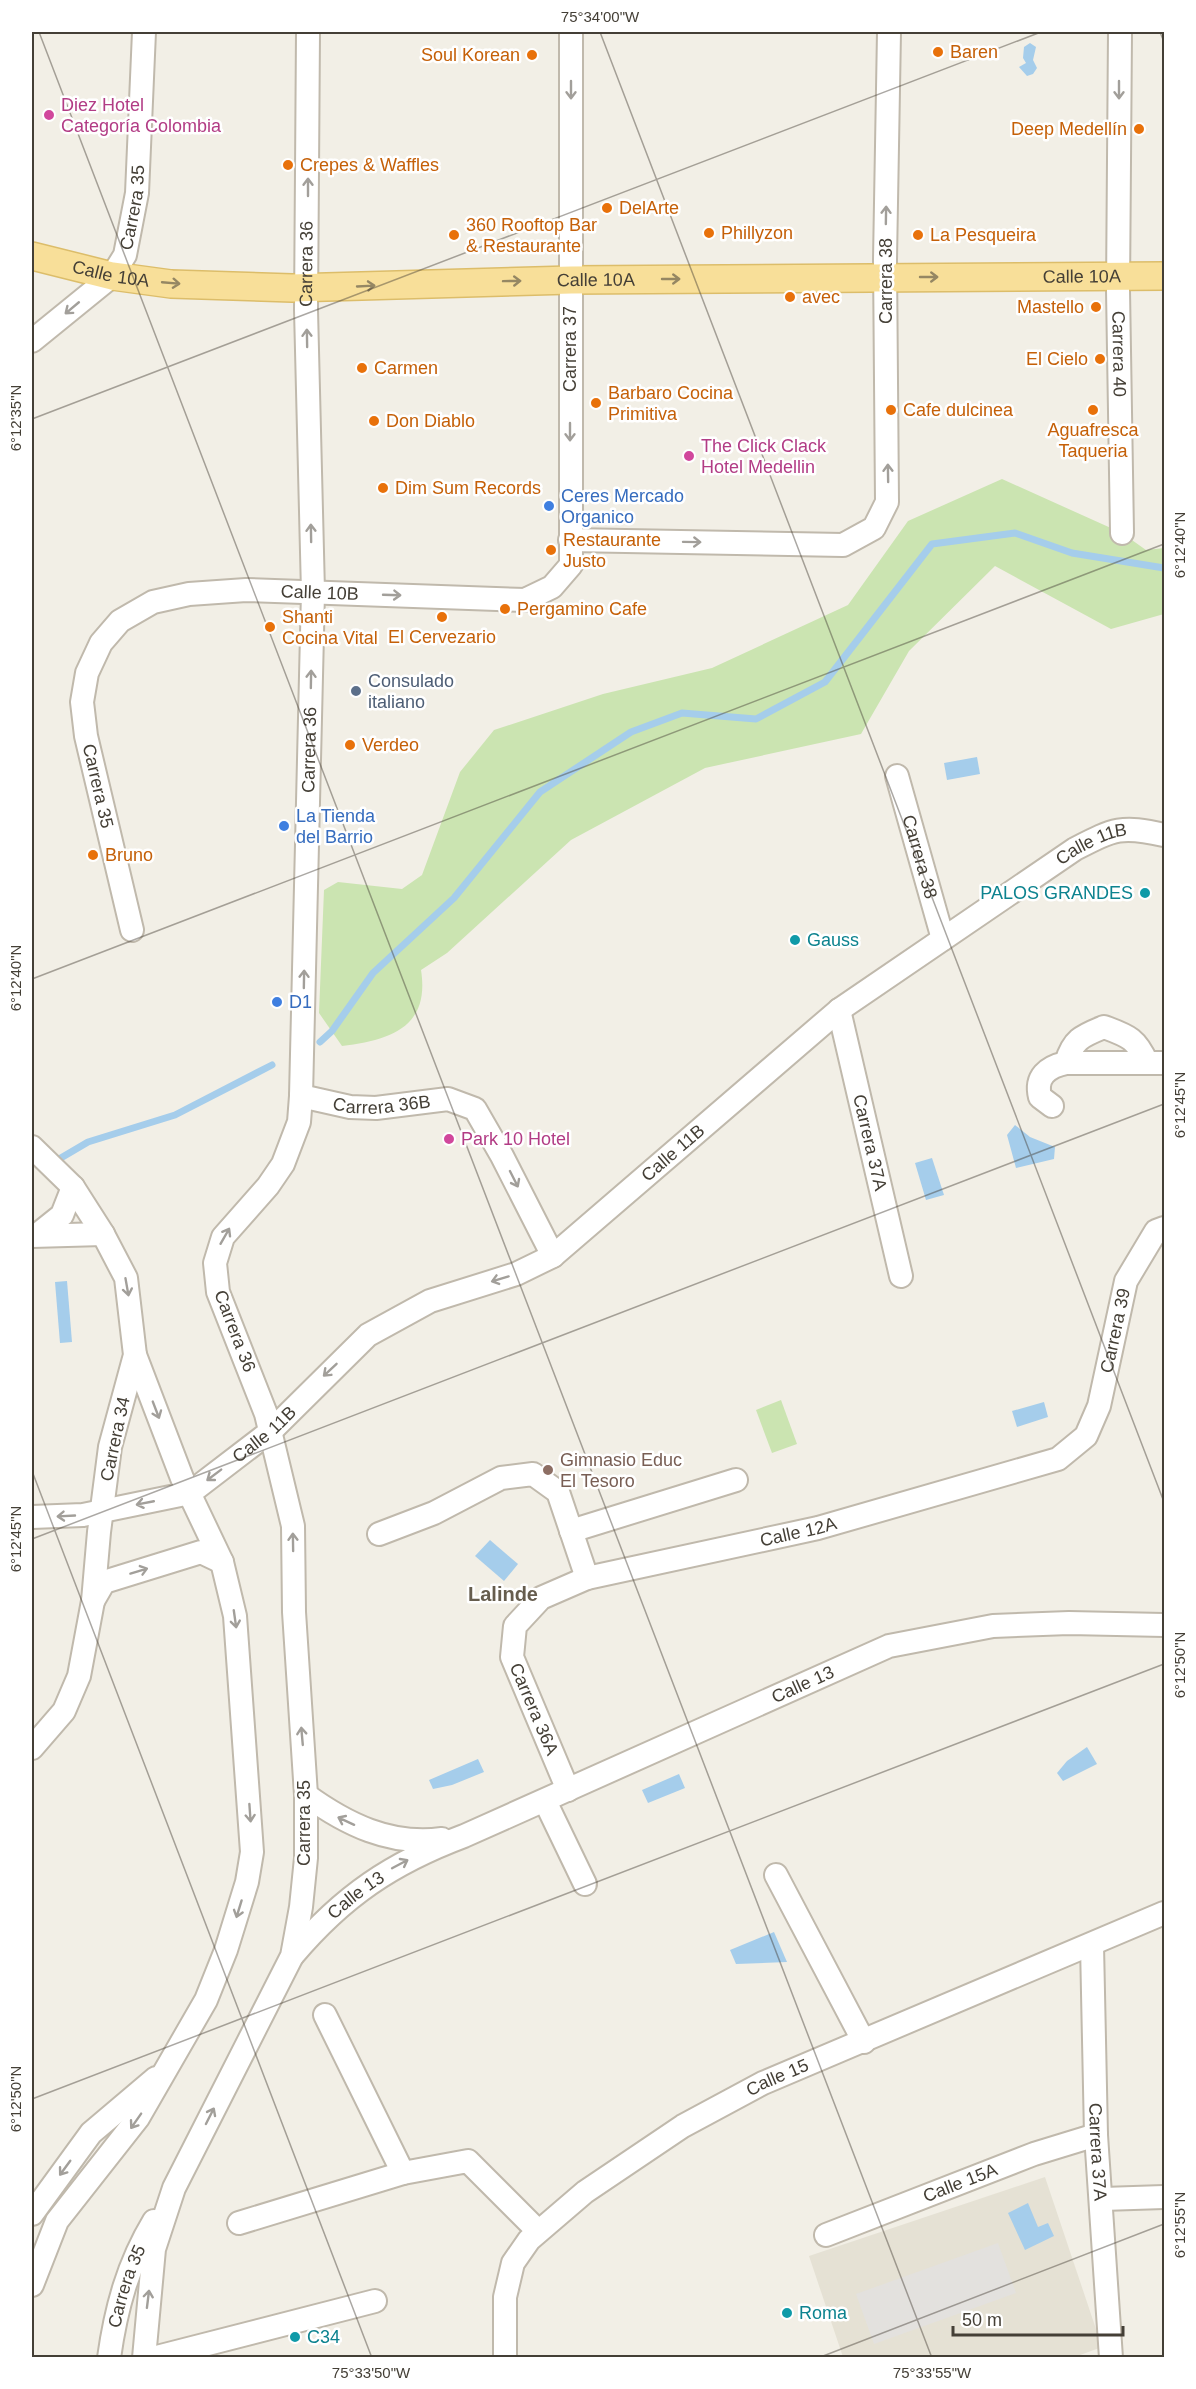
<svg xmlns="http://www.w3.org/2000/svg" width="1196" height="2389" viewBox="0 0 1196 2389" font-family="Helvetica,sans-serif">
<rect width="100%" height="100%" fill="#f2efe6"/>
<polygon fill="#e5e1d4" points="1045,2177 1102,2347 1072,2358 843,2357 809,2256"/>
<g fill="#cbe4b1">
<path d="M1002,479L1122,533L1146,550L1164,548V614L1111,629L995,566L909,651L861,734L705,768L571,840L447,953L421,970C430,1027 391,1040 342,1046L319,1013L324,890L338,882L402,889L422,875L460,772L494,730L603,694L712,668L848,605L908,521Z"/>
<polygon points="781,1400 797,1444 772,1453 756,1410"/>
</g>
<polygon fill="#e3e1de" points="998,2243 1016,2293 874,2344 856,2294"/>
<g fill="#a5cdeb">
<polygon points="1030,43 1036,47 1033,60 1037,68 1033,74 1027,76 1019,67 1026,63 1023,58 1024,47"/>
<polygon points="977,757 980,774 947,780 944,763"/>
<polygon points="1015,1125 1030,1137 1055,1147 1054,1159 1016,1168 1007,1135"/>
<polygon points="932,1158 944,1195 926,1200 915,1163"/>
<polygon points="67,1281 72,1342 60,1343 55,1282"/>
<polygon points="1044,1402 1048,1417 1017,1427 1012,1411"/>
<polygon points="490,1540 518,1564 504,1581 475,1556"/>
<polygon points="1087,1747 1097,1764 1063,1781 1057,1773 1067,1761"/>
<polygon points="478,1759 484,1772 452,1785 433,1789 429,1780"/>
<polygon points="679,1774 685,1788 648,1803 642,1790"/>
<polygon points="774,1932 787,1962 736,1964 730,1950"/>
<polygon points="1028,2203 1038,2227 1048,2223 1054,2236 1025,2250 1008,2213"/>
</g>
<g fill="none" stroke-linecap="round" stroke-linejoin="round">
<g stroke="#a5cdeb" stroke-width="7">
<polyline points="320,1042 332,1031 373,973 454,898 540,792 631,732 682,713 756,719 825,682 932,544 1015,533 1072,553 1164,568"/>
<polyline points="54,1162 88,1142 175,1115 272,1065"/>
</g>
<g stroke="#c0b9ac" stroke-width="26">
<g id="minor">
<path id="s1" d="M1120,32L1118,290L1122,533"/>
<path id="s2" d="M32,341L112,276L125,255L137,193L144,32"/>
<polyline points="570,540 843,545 874,528 887,502 885,260 889,32"/>
<path id="s3" d="M897,776L943,939"/>
<path id="s4" d="M132,930L86,736L82,702L87,673L101,643L120,621L153,602L189,594L246,590L525,600L552,587L571,565V32"/>
<path id="s5" d="M839,1010L901,1276"/>
<path d="M1066,1063C1073,1039 1082,1036 1104,1027C1128,1036 1136,1038 1147,1063"/>
<path id="s6" d="M301,1096L350,1107L376,1108L448,1099L475,1109L502,1156L553,1256"/>
<path d="M1052,1106L1040,1097C1035,1077 1047,1067 1066,1063H1164"/>
<polyline points="32,1147 73,1187 103,1234 126,1278 135,1355 110,1447 99,1532 93,1601 79,1676 64,1711 32,1748"/>
<polyline points="37,1235 62,1215 73,1187"/>
<polyline points="32,1236 103,1234"/>
<path id="s7" d="M32,1517L83,1515L190,1493L271,1431L368,1335L430,1301L516,1274L553,1256L839,1010L1075,849C1114,829 1121,825 1164,835"/>
<polyline points="571,1531 736,1480"/>
<polyline points="379,1534 434,1513 501,1478 533,1474 558,1492 587,1578"/>
<polyline points="93,1601 104,1582 201,1552 222,1562"/>
<path id="s8" d="M568,1790L512,1657L515,1626L541,1598L587,1578L818,1528L1058,1459L1086,1436L1099,1406L1126,1281L1156,1231L1164,1228"/>
<path d="M306,1795C346,1824 390,1846 442,1839"/>
<polyline points="545,1801 585,1884"/>
<polyline points="776,1875 864,2042"/>
<path id="s9" d="M1092,1945L1096,2135L1111,2358"/>
<path id="s10" d="M293,1955C343,1896 392,1863 464,1836L889,1646L993,1626L1069,1623L1164,1625"/>
<polyline points="325,2015 403,2173"/>
<polyline points="1103,2199 1164,2197"/>
<polyline points="32,2214 91,2133 156,2078"/>
<polyline points="239,2223 403,2173 468,2161 538,2231"/>
<path id="s11" d="M826,2235L1034,2154L1096,2135"/>
<polyline points="32,2285 57,2221 138,2118 206,2000 226,1950 247,1882 252,1852 235,1616 222,1562 182,1478 135,1355"/>
<path id="s12" d="M109,2358C116,2308 128,2264 154,2221"/>
<path id="s13" d="M144,2358L154,2249L174,2188L292,1956L301,1907L306,1858V1795L294,1612L293,1526L266,1414L218,1292L215,1263L223,1237L268,1186L283,1164L299,1122L301,1096L313,592L306,310L308,32"/>
<polyline points="153,2358 375,2301"/>
<path id="s14" d="M505,2358V2297L513,2263L529,2240L585,2192L683,2126L763,2083L1164,1913"/>
</g>
</g>
<g stroke="#dcbd6a" stroke-width="30">
<g id="major">
<path id="s15" d="M32,256L112,276L171,284L292,288L571,280L1164,276"/>
</g>
</g>
<use href="#minor" stroke="#fff" stroke-width="22"/>
<use href="#major" stroke="#f8df99" stroke-width="27"/>
</g>
<defs><path id="oneway-shaft" d="M-6 0H5M1.5-3L5.5 0L1.5 3" fill="none" stroke-width="1.6" stroke-linecap="round" stroke-linejoin="round" transform="scale(1.5)"/></defs>
<g stroke="#a29f9a">
<use href="#oneway-shaft" transform="translate(571 90) rotate(90)"/>
<use href="#oneway-shaft" transform="translate(1119 90) rotate(90)"/>
<use href="#oneway-shaft" transform="translate(308 187) rotate(-90)"/>
<use href="#oneway-shaft" transform="translate(886 215) rotate(-89)"/>
<use href="#oneway-shaft" transform="translate(72 308) rotate(140)"/>
<use href="#oneway-shaft" transform="translate(307 338) rotate(-91)"/>
<use href="#oneway-shaft" transform="translate(570 432) rotate(90)"/>
<use href="#oneway-shaft" transform="translate(888 473) rotate(-91)"/>
<use href="#oneway-shaft" transform="translate(311 533) rotate(-91)"/>
<use href="#oneway-shaft" transform="translate(692 542) rotate(1)"/>
<use href="#oneway-shaft" transform="translate(392 595) rotate(2)"/>
<use href="#oneway-shaft" transform="translate(311 679) rotate(-89)"/>
<use href="#oneway-shaft" transform="translate(304 979) rotate(-89)"/>
<use href="#oneway-shaft" transform="translate(514 1179) rotate(63)"/>
<use href="#oneway-shaft" transform="translate(225 1236) rotate(-60)"/>
<use href="#oneway-shaft" transform="translate(500 1279) rotate(163)"/>
<use href="#oneway-shaft" transform="translate(127 1287) rotate(80)"/>
<use href="#oneway-shaft" transform="translate(330 1370) rotate(137)"/>
<use href="#oneway-shaft" transform="translate(156 1410) rotate(69)"/>
<use href="#oneway-shaft" transform="translate(214 1475) rotate(143)"/>
<use href="#oneway-shaft" transform="translate(145 1503) rotate(169)"/>
<use href="#oneway-shaft" transform="translate(66 1516) rotate(177)"/>
<use href="#oneway-shaft" transform="translate(293 1542) rotate(-91)"/>
<use href="#oneway-shaft" transform="translate(139 1571) rotate(-17)"/>
<use href="#oneway-shaft" transform="translate(235 1619) rotate(82)"/>
<use href="#oneway-shaft" transform="translate(302 1736) rotate(-95)"/>
<use href="#oneway-shaft" transform="translate(250 1813) rotate(86)"/>
<use href="#oneway-shaft" transform="translate(346 1821) rotate(-155)"/>
<use href="#oneway-shaft" transform="translate(400 1864) rotate(-28)"/>
<use href="#oneway-shaft" transform="translate(239 1909) rotate(107)"/>
<use href="#oneway-shaft" transform="translate(210 2116) rotate(-63)"/>
<use href="#oneway-shaft" transform="translate(136 2121) rotate(125)"/>
<use href="#oneway-shaft" transform="translate(65 2168) rotate(126)"/>
<use href="#oneway-shaft" transform="translate(148 2299) rotate(-83)"/>
</g>
<g stroke="#958763">
<use href="#oneway-shaft" transform="translate(929 277)"/>
<use href="#oneway-shaft" transform="translate(671 279)"/>
<use href="#oneway-shaft" transform="translate(512 281) rotate(-1)"/>
<use href="#oneway-shaft" transform="translate(171 283) rotate(5)"/>
<use href="#oneway-shaft" transform="translate(366 286) rotate(-3)"/>
</g>
<path fill="none" stroke="#443f36" stroke-width="1.5" stroke-opacity="0.45" d="M39,32L932,2358M600,32L1164,1502M1160,32L1164,42M32,419L1041,32M32,979L1164,544M32,1471L372,2358M32,1539L1164,1104M32,2099L1164,1664M818,2358L1164,2224"/>
<g fill="#e8710a" stroke="#fff" stroke-width="2">
<circle cx="938" cy="52" r="6"/>
<circle cx="532" cy="55" r="6"/>
<circle cx="1139" cy="129" r="6"/>
<circle cx="288" cy="165" r="6"/>
<circle cx="607" cy="208" r="6"/>
<circle cx="709" cy="233" r="6"/>
<circle cx="454" cy="235" r="6"/>
<circle cx="918" cy="235" r="6"/>
<circle cx="790" cy="297" r="6"/>
<circle cx="1096" cy="307" r="6"/>
<circle cx="1100" cy="359" r="6"/>
<circle cx="362" cy="368" r="6"/>
<circle cx="596" cy="403" r="6"/>
<circle cx="891" cy="410" r="6"/>
<circle cx="1093" cy="410" r="6"/>
<circle cx="374" cy="421" r="6"/>
<circle cx="383" cy="488" r="6"/>
<circle cx="551" cy="550" r="6"/>
<circle cx="505" cy="609" r="6"/>
<circle cx="442" cy="617" r="6"/>
<circle cx="270" cy="627" r="6"/>
<circle cx="350" cy="745" r="6"/>
<circle cx="93" cy="855" r="6"/>
</g>
<g fill="#d1479c" stroke="#fff" stroke-width="2">
<circle cx="49" cy="115" r="6"/>
<circle cx="689" cy="456" r="6"/>
<circle cx="449" cy="1139" r="6"/>
</g>
<g fill="#3f7fe0" stroke="#fff" stroke-width="2">
<circle cx="549" cy="506" r="6"/>
<circle cx="284" cy="826" r="6"/>
<circle cx="277" cy="1002" r="6"/>
</g>
<circle fill="#5c6f8a" stroke="#fff" stroke-width="2" cx="356" cy="691" r="6"/>
<g fill="#0f9aa8" stroke="#fff" stroke-width="2">
<circle cx="1145" cy="893" r="6"/>
<circle cx="795" cy="940" r="6"/>
<circle cx="787" cy="2313" r="6"/>
<circle cx="295" cy="2337" r="6"/>
</g>
<circle fill="#8d6e63" stroke="#fff" stroke-width="2" cx="548" cy="1470" r="6"/>
<g text-anchor="middle" dominant-baseline="central" stroke-width="5" stroke-linejoin="round" paint-order="stroke">
<g font-size="18" fill="#c56008" stroke="#fff" text-anchor="start">
<text x="950" y="52">Baren</text>
<text x="520" y="55" text-anchor="end">Soul Korean</text>
<text x="1127" y="129" text-anchor="end">Deep Medellín</text>
<text x="300" y="165">Crepes &amp; Waffles</text>
<text x="619" y="208">DelArte</text>
<text x="466" y="225">360 Rooftop Bar<tspan x="466" dy="21">&amp; Restaurante</tspan></text>
<text x="721" y="233">Phillyzon</text>
<text x="930" y="235">La Pesqueira</text>
<text x="802" y="297">avec</text>
<text x="1084" y="307" text-anchor="end">Mastello</text>
<text x="1088" y="359" text-anchor="end">El Cielo</text>
<text x="374" y="368">Carmen</text>
<text x="608" y="393">Barbaro Cocina<tspan x="608" dy="21">Primitiva</tspan></text>
<text x="903" y="410">Cafe dulcinea</text>
<text x="386" y="421">Don Diablo</text>
<text x="1093" y="430" text-anchor="middle">Aguafresca<tspan x="1093" dy="21">Taqueria</tspan></text>
<text x="395" y="488">Dim Sum Records</text>
<text x="563" y="540">Restaurante<tspan x="563" dy="21">Justo</tspan></text>
<text x="517" y="609">Pergamino Cafe</text>
<text x="282" y="617">Shanti<tspan x="282" dy="21">Cocina Vital</tspan></text>
<text x="442" y="637" text-anchor="middle">El Cervezario</text>
<text x="362" y="745">Verdeo</text>
<text x="105" y="855">Bruno</text>
</g>
<g font-size="18" fill="#b23c85" stroke="#fff" text-anchor="start">
<text x="61" y="105">Diez Hotel<tspan x="61" dy="21">Categoría Colombia</tspan></text>
<text x="701" y="446">The Click Clack<tspan x="701" dy="21">Hotel Medellin</tspan></text>
<text x="461" y="1139">Park 10 Hotel</text>
</g>
<g font-size="18" fill="#443f36" stroke="#fff">
<text stroke="none"><textPath href="#s2" startOffset="176">Carrera 35</textPath></text>
<text stroke="none"><textPath href="#s13" startOffset="2166">Carrera 36</textPath></text>
<text stroke="none"><textPath href="#s15" startOffset="81">Calle 10A</textPath></text>
<text stroke="none"><textPath href="#s15" startOffset="1053">Calle 10A</textPath></text>
<text stroke="none"><textPath href="#s15" startOffset="567">Calle 10A</textPath></text>
<text transform="translate(886 281) rotate(-90)">Carrera 38</text>
<text transform="translate(570 349) rotate(-90)">Carrera 37</text>
<text stroke="none"><textPath href="#s1" startOffset="322">Carrera 40</textPath></text>
<text stroke="none"><textPath href="#s4" startOffset="531">Calle 10B</textPath></text>
<text stroke="none"><textPath href="#s13" startOffset="1680">Carrera 36</textPath></text>
<text transform="translate(98 786) rotate(77)">Carrera 35</text>
<text stroke="none"><textPath href="#s7" startOffset="1281">Calle 11B</textPath></text>
<text stroke="none"><textPath href="#s3" startOffset="84">Carrera 38</textPath></text>
<text stroke="none"><textPath href="#s6" startOffset="82">Carrera 36B</textPath></text>
<text stroke="none"><textPath href="#s5" startOffset="136">Carrera 37A</textPath></text>
<text stroke="none"><textPath href="#s7" startOffset="759">Calle 11B</textPath></text>
<text transform="translate(235 1331) rotate(69)">Carrera 36</text>
<text stroke="none"><textPath href="#s8" startOffset="896">Carrera 39</textPath></text>
<text stroke="none"><textPath href="#s7" startOffset="255">Calle 11B</textPath></text>
<text transform="translate(115 1439) rotate(-78)">Carrera 34</text>
<text stroke="none"><textPath href="#s8" startOffset="480">Calle 12A</textPath></text>
<text stroke="none"><textPath href="#s10" startOffset="582">Calle 13</textPath></text>
<text transform="translate(534 1709) rotate(67)">Carrera 36A</text>
<text transform="translate(304 1823) rotate(-90)">Carrera 35</text>
<text stroke="none"><textPath href="#s10" startOffset="87">Calle 13</textPath></text>
<text stroke="none"><textPath href="#s14" startOffset="422">Calle 15</textPath></text>
<text stroke="none"><textPath href="#s9" startOffset="207">Carrera 37A</textPath></text>
<text stroke="none"><textPath href="#s11" startOffset="144">Calle 15A</textPath></text>
<text stroke="none"><textPath href="#s12" startOffset="74">Carrera 35</textPath></text>
</g>
<g font-size="18" fill="#366cbe" stroke="#fff" text-anchor="start">
<text x="561" y="496">Ceres Mercado<tspan x="561" dy="21">Organico</tspan></text>
<text x="296" y="816">La Tienda<tspan x="296" dy="21">del Barrio</tspan></text>
<text x="289" y="1002">D1</text>
</g>
<g font-size="18" fill="#4e5e75" stroke="#fff" text-anchor="start">
<text x="368" y="681">Consulado<tspan x="368" dy="21">italiano</tspan></text>
</g>
<g font-size="18" fill="#0d838f" stroke="#fff" text-anchor="start">
<text x="1133" y="893" text-anchor="end">PALOS GRANDES</text>
<text x="807" y="940">Gauss</text>
<text x="799" y="2313">Roma</text>
<text x="307" y="2337">C34</text>
</g>
<g font-size="18" fill="#785e54" stroke="#fff" text-anchor="start">
<text x="560" y="1460">Gimnasio Educ<tspan x="560" dy="21">El Tesoro</tspan></text>
</g>
<g font-size="20" font-weight="bold" fill="#665d4e" stroke="#fff">
<text x="503" y="1594">Lalinde</text>
</g>
</g>
<rect width="1196" height="2389" fill="none" stroke="#ffffff" stroke-width="66"/>
<path d="M953 2326v9h170v-9" fill="none" stroke="#443f36" stroke-width="3"/>
<text x="962" y="2326" font-size="18" fill="#443f36" stroke="#ffffff" stroke-width="4.5" paint-order="stroke">50 m</text>
<rect x="33" y="33" width="1130" height="2323" fill="none" stroke="#443f36" stroke-width="2"/>
<g font-size="15" text-anchor="middle" fill="#443f36">
<text x="600" y="22">75°34'00"W</text>
<text transform="translate(16 418) rotate(-90)" y="5">6°12'35"N</text>
<text transform="translate(1180 545) rotate(-90)" y="5">6°12'40"N</text>
<text transform="translate(16 978) rotate(-90)" y="5">6°12'40"N</text>
<text transform="translate(1180 1105) rotate(-90)" y="5">6°12'45"N</text>
<text transform="translate(16 1539) rotate(-90)" y="5">6°12'45"N</text>
<text transform="translate(1180 1665) rotate(-90)" y="5">6°12'50"N</text>
<text transform="translate(16 2099) rotate(-90)" y="5">6°12'50"N</text>
<text transform="translate(1180 2225) rotate(-90)" y="5">6°12'55"N</text>
<text x="371" y="2378">75°33'50"W</text>
<text x="932" y="2378">75°33'55"W</text>
</g>
</svg>
